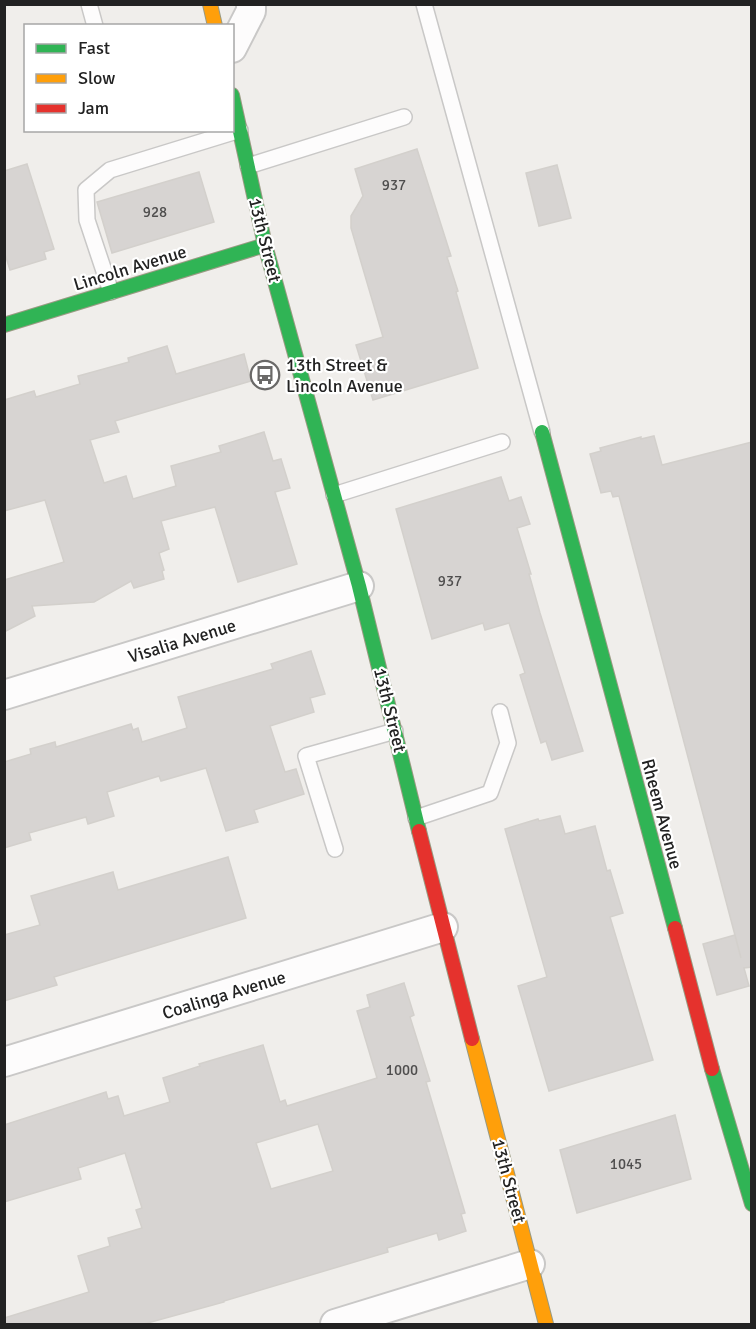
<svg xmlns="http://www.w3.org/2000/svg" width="756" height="1329" viewBox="0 0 756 1329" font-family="Signika,sans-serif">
<rect width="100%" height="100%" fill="#f0eeeb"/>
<g fill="#d7d4d2" stroke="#d3d0cc" stroke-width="1.5" fill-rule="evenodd">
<polygon points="417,149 451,256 447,257 458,291 456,292 478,368 373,400 356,345 383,337 351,228 351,216 363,196 355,169"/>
<polygon points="27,164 54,249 44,252 46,259 10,270 4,251 4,171"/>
<polygon points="557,165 571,218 539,226 526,173"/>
<polygon points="199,172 214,222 112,253 97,202"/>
<polygon points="167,346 176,374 244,354 251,381 115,421 119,432 90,440 104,483 126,476 133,499 176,486 171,466 221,452 219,446 264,432 273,461 281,459 290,488 275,492 297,564 238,582 215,507 161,521 169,549 159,553 164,570 162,571 164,579 134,588 131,581 94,602 32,606 35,616 4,632 4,580 64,562 45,500 4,511 4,400 34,391 36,397 80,384 78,376 129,362 128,358"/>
<polygon points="654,436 662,465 752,442 752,967 744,968 749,986 717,995 703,944 735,935 741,958 619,496 613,497 611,491 601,493 590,454 601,451 600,448 641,437 641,439"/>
<polygon points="501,477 509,501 521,497 530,524 517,528 531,574 529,574 540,613 583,751 552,760 546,741 541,743 520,675 525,673 509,623 485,630 483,623 432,639 396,509"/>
<polygon points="311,651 325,694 310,698 314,712 270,726 285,772 296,769 304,794 254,810 258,822 226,831 206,768 161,781 159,776 107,792 114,816 88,824 86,817 29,833 31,840 4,848 4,762 31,754 30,749 55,742 56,747 131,724 133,730 138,728 142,742 187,728 178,697 273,669 271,664"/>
<polygon points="560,816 565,834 595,826 607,871 610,870 623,913 610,917 653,1060 549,1091 518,986 547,977 505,829 538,819 539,821"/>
<polygon points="228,857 246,918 54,977 57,985 4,1001 4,935 40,925 31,896 113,872 118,890"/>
<path d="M404,983L414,1015L410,1017L430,1081L426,1082L465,1213L461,1214L466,1231L439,1240L437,1233L387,1248L388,1252L224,1301V1302L144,1324H4V1318L89,1292L78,1256L110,1246L108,1238L142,1228L136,1210L142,1208L125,1153L78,1168L81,1179L4,1202V1125L106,1092L108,1099L118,1096L124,1116L170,1102L163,1078L200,1066L199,1064L263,1045L280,1102L285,1100L287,1106L377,1078L357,1011L370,1007L367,995ZM318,1124L333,1171L271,1189L256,1143Z"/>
<polygon points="675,1115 691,1179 577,1213 560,1150"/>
</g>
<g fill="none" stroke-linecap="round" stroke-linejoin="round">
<g stroke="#c9c8c7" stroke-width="18">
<g id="lane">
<polyline points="89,4 95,26"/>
<polyline points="424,4 542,432"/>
<polyline points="248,166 404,117"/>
<polyline points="111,292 87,220 86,190 110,170 240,130"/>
<polyline points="334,495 502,442"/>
<polyline points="416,818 490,793 508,743 500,712"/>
<polyline points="335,849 306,756 395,731"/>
</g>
</g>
<g stroke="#c9c8c7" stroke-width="32">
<g id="street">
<polyline points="232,48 251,11 251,4"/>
<polyline points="4,695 359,586"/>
<polyline points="4,1062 443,927"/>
<polyline points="335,1324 530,1264"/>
</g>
</g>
<g stroke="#999a82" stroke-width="16">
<g id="fast">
<polyline points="232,95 265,245 359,586 419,831"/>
<polyline points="4,325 265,245"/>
<polyline points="542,432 675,928"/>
<polyline points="712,1069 752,1204"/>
</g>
</g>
<g stroke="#999a82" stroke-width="16">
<g id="slow">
<polyline points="210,4 215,26"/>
<polyline points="472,1039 546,1324"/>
</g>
</g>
<g stroke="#999a82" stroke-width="16">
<g id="jam">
<polyline points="419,831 472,1039"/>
<polyline points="675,928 712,1069"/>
</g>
</g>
<use href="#lane" stroke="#fdfcfc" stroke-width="15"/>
<use href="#street" stroke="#fdfcfc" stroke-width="28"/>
<use href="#fast" stroke="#30b455" stroke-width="14"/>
<use href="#slow" stroke="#ff9f0a" stroke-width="14"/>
<use href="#jam" stroke="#e5322d" stroke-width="14"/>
</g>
<defs>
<g id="bus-ring" transform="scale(1.5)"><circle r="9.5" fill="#fff" stroke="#6a6968" stroke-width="1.5"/><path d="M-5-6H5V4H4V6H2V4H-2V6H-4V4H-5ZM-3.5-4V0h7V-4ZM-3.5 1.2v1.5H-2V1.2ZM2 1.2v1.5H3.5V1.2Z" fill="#6a6968"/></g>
</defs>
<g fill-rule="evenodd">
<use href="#bus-ring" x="265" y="375"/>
</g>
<g text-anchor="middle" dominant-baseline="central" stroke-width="4.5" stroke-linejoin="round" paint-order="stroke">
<g font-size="15" fill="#4f4e4e">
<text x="394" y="185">937</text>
<text x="155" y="212">928</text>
<text x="450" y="581">937</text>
<text x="402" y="1070">1000</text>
<text x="626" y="1164">1045</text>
</g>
<g font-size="18" fill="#222" stroke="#fff">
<text transform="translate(265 240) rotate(76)">13th Street</text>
<text transform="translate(130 268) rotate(-17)">Lincoln Avenue</text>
<text transform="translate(182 641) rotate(-17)">Visalia Avenue</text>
<text transform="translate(390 710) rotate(76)">13th Street</text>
<text transform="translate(662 814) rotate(75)">Rheem Avenue</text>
<text transform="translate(224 995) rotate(-17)">Coalinga Avenue</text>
<text transform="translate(509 1181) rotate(75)">13th Street</text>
</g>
<g font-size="18" fill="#222" stroke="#fff" text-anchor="start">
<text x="286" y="365">13th Street &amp;<tspan x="286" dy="21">Lincoln Avenue</tspan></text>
</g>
</g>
<rect width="756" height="1329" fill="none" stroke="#222222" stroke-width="12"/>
<rect x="24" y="24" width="210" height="108" fill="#ffffff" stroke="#a7a7a7" stroke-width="1.5"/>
<rect x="36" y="44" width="30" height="9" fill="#30b455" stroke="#a7a7a7" stroke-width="1.5"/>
<text x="78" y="54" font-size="18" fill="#222222">Fast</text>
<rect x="36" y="74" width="30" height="9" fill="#ff9f0a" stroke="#a7a7a7" stroke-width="1.5"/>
<text x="78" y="84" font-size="18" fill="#222222">Slow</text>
<rect x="36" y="104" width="30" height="9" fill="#e5322d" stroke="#a7a7a7" stroke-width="1.5"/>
<text x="78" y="114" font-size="18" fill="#222222">Jam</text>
</svg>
